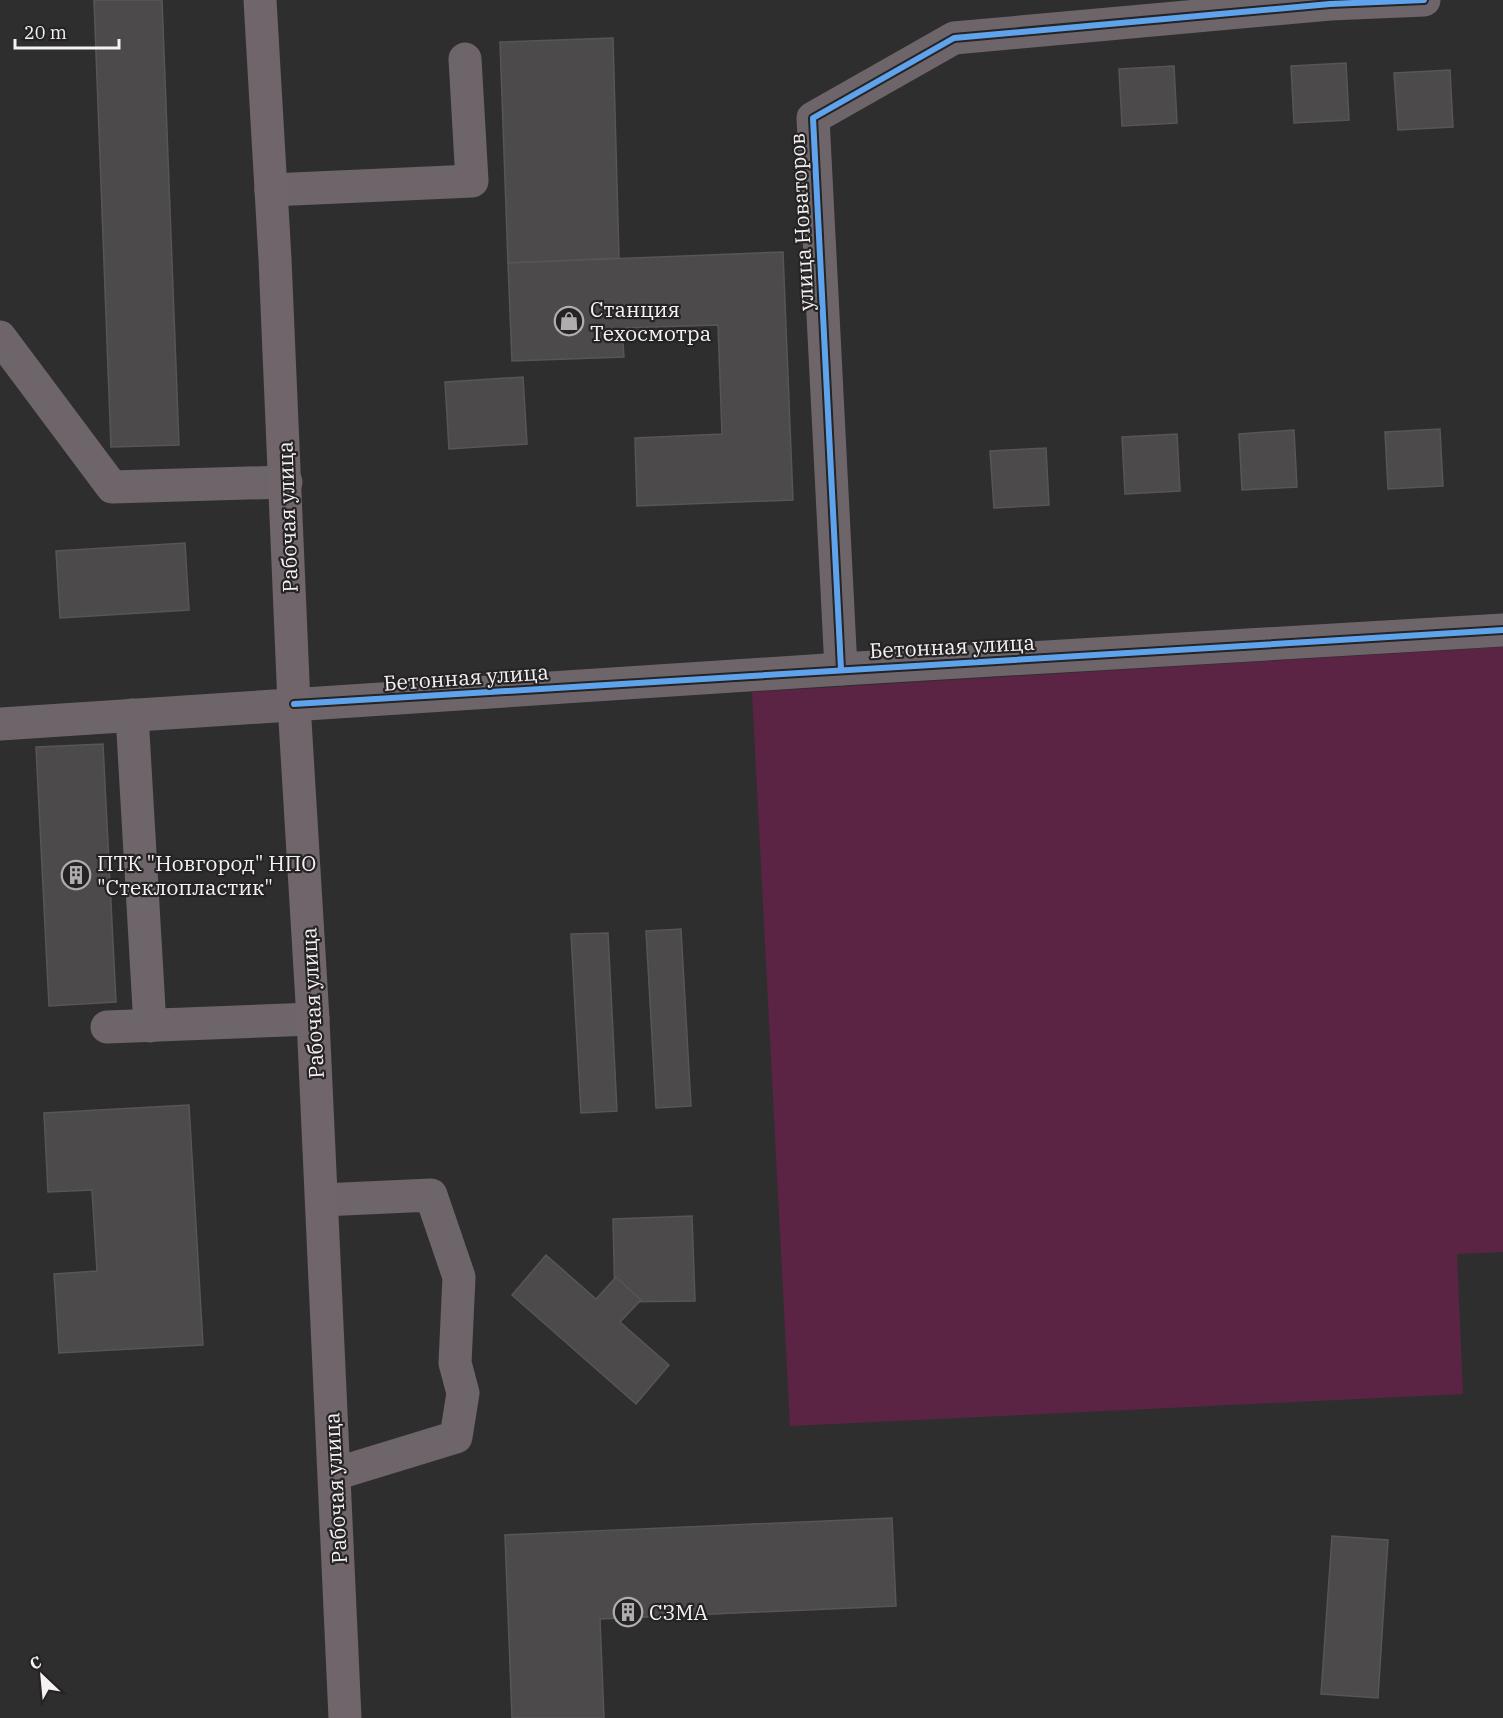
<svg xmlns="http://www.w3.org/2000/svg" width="1503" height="1718" viewBox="0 0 1503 1718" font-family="'IBM Plex Serif',serif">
<rect width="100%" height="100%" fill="#2f2e2e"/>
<polygon fill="#5c2444" points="1503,647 1503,1252 1457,1254 1463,1394 790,1426 752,692"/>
<g fill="#4c4a4b" stroke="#575656" stroke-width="1.5">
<polygon points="94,0 162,0 179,445 111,447"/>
<polygon points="613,38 619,258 508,263 500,42"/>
<polygon points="1346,63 1349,120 1294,123 1291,66"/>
<polygon points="1174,66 1177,123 1122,126 1119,69"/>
<polygon points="1450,70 1453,127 1398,130 1394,73"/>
<polygon points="783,252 793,500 637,506 635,438 722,434 718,325 622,328 624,357 512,361 508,263"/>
<polygon points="523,377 527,444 449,449 445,382"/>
<polygon points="1440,429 1443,486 1388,489 1385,432"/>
<polygon points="1294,430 1297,487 1242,490 1239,434"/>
<polygon points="1177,434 1180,491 1125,494 1122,437"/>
<polygon points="1046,448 1049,505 994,508 990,451"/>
<polygon points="185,543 189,610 60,618 56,551"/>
<polygon points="103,744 116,1002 49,1006 36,747"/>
<polygon points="681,929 691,1106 656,1108 646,931"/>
<polygon points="608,933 617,1111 581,1113 571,934"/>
<polygon points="189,1105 203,1345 59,1353 54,1274 97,1271 92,1190 48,1192 44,1113"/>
<polygon points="692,1216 695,1301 615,1302 613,1219"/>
<polygon points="546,1255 596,1299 616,1277 641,1300 620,1322 669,1365 636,1404 512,1295"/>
<polygon points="892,1518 896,1606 600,1619 604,1718 512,1718 505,1535"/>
<polygon points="1332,1536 1388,1540 1378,1698 1321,1694"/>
</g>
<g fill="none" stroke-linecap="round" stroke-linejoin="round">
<g stroke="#6e656a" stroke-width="33">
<polyline points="271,190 472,181 465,59"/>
<polyline points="0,337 112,487 286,482"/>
<polyline points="841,669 813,118 954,38 1330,4 1424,0"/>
<polyline points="132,715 150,1026"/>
<polyline points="0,724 841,669 1503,630"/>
<polyline points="107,1027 313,1019"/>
<polyline points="322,1200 431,1195 459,1277 455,1363 463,1393 456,1437 335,1474"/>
</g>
<polyline stroke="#6f656a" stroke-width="33" points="260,0 275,259 294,704 313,1019 345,1718"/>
<g stroke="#262324" stroke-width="10">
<g id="cycleway">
<polyline points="841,669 813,118 954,38 1330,4 1424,0"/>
<polyline points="294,704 1503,630"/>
</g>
</g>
<use href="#cycleway" stroke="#60a3ed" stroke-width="6"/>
</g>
<defs>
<g id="shop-ring" transform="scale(1.5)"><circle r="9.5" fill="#262324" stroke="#afadae" stroke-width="1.5"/><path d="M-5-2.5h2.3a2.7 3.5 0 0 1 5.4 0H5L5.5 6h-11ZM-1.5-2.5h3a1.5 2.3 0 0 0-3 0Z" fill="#afadae"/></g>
<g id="building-ring" transform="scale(1.5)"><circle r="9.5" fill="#262324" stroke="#afadae" stroke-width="1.5"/><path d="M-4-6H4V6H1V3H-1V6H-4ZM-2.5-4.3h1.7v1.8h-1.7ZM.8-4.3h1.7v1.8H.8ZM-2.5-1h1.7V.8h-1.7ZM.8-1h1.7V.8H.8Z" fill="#afadae"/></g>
</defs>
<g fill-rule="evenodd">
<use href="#shop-ring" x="569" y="321"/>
<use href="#building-ring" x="76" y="875"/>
<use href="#building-ring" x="628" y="1612"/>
</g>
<g text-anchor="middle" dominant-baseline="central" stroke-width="4.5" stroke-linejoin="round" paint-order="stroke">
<g font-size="21" fill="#f4f2f3" stroke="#262324">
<text transform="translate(801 222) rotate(-93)">улица Новаторов</text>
<text transform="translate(287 517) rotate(-92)">Рабочая улица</text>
<text transform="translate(952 646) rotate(-3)">Бетонная улица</text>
<text transform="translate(466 677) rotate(-4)">Бетонная улица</text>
<text transform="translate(312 1003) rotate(-93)">Рабочая улица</text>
<text transform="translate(335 1488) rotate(-93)">Рабочая улица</text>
</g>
<g font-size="21" fill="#f4f2f3" stroke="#262324" text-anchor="start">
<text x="590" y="309">Станция<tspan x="590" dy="24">Техосмотра</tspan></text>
<text x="97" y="863">ПТК "Новгород" НПО<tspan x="97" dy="24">"Стеклопластик"</tspan></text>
<text x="649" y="1612">СЗМА</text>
</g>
</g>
<g transform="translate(42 1676) rotate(334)" stroke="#262324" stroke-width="4.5" paint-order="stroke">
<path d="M0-4.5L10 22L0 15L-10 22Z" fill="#f4f2f3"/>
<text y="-9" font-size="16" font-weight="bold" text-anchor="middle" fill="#f4f2f3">С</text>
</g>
<path d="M15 39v9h104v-9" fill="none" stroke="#f4f2f3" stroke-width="3"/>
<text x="24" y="39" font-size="18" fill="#f4f2f3" stroke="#262324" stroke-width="4.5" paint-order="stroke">20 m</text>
</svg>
